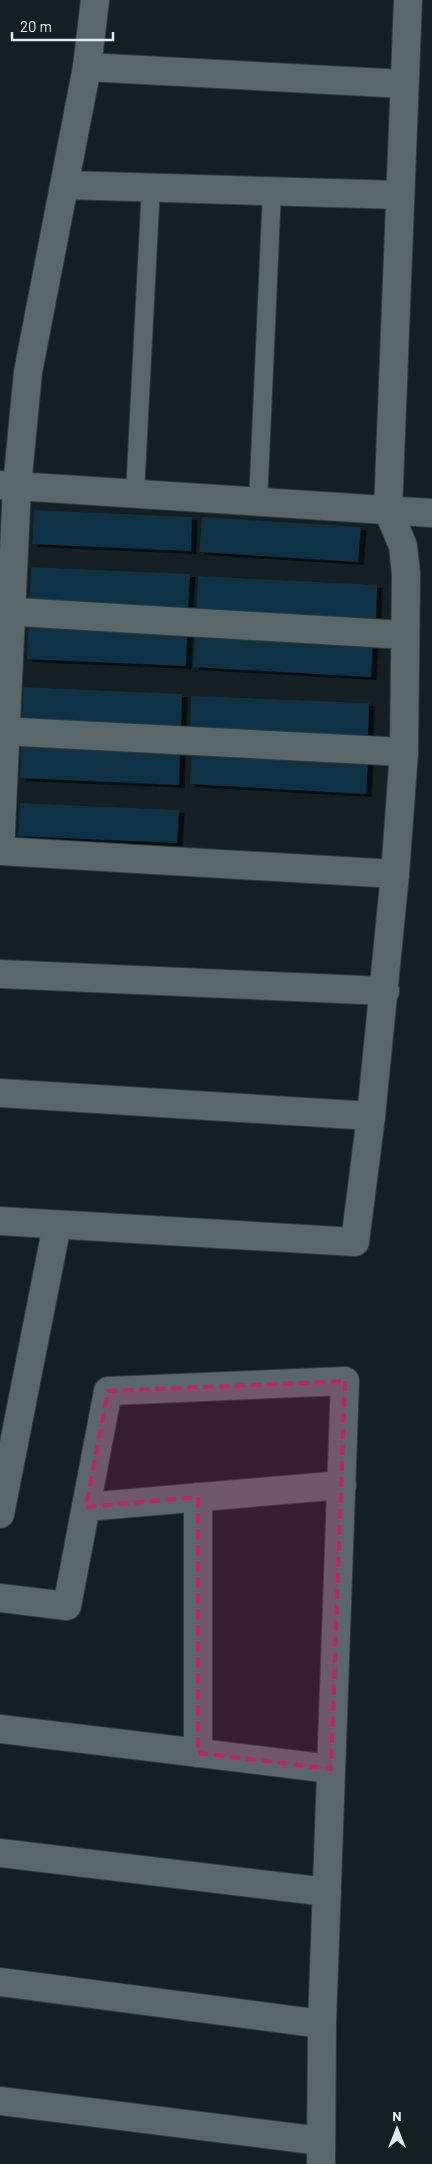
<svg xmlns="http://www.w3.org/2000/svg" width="432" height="2164" viewBox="0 0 432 2164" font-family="Barlow,sans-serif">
<defs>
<filter id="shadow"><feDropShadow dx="5.5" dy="3" stdDeviation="0" flood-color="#0009"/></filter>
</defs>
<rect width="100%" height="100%" fill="#131f20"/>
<g fill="#0b3044" filter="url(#shadow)">
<polygon points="34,510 192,517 191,551 32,544"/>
<polygon points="202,517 361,527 358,562 199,552"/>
<polygon points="31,567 190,574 188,608 29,601"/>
<polygon points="198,576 377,585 376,620 196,612"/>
<polygon points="28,626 187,633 186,666 27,659"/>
<polygon points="195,633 373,642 371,677 193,667"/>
<polygon points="23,687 182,694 181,727 22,720"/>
<polygon points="191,696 369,703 368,736 190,729"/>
<polygon points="21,745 180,752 179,785 20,778"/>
<polygon points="191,751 368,761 366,794 190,784"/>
<polygon points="20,803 179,810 177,843 18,836"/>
</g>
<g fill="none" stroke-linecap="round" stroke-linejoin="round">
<g stroke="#323a3c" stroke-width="20">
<g id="lane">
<polyline points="135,493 151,186"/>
<polyline points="258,503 272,191"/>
</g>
</g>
<g stroke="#323a3c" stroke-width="30">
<g id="street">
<polyline points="87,67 404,84"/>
<polyline points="65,185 400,195"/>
<polyline points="0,485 432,513"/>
<polyline points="0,611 405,635"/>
<polyline points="0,731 404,752"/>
<polyline points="0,851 17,486 28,372 87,67 95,0"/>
<polyline points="0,851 395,874"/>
<polyline points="0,974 385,991"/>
<polyline points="0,1093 371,1116"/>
<polyline points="0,1221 355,1242 371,1116 395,874 404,752 406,574 403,546 388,510 408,0"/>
<polyline points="86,1507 342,1485"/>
<polyline points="0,1514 57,1225"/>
<polyline points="0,1598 67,1606 108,1391 345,1381 322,2024"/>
<polyline points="0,1729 331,1769"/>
<polyline points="198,1753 198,1497"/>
<polyline points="0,1853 327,1892"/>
<polyline points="0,1982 322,2024 321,2164"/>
<polyline points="0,2101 321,2141"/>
</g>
</g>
<use href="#lane" stroke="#596768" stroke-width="18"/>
<use href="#street" stroke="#596768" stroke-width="28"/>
</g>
<path fill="#c42262" fill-opacity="0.2" stroke="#c42262" stroke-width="4" stroke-dasharray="10 6" stroke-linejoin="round" d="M345,1381L331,1769L198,1753V1497L86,1507L108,1391Z"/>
<g transform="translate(397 2129)" stroke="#131f20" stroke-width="4" paint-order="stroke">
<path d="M0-4L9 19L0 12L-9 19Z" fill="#e2eaeb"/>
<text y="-8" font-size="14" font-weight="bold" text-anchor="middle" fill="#e2eaeb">N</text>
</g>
<path d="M12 32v8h101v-8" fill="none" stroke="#e2eaeb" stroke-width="2.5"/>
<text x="20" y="32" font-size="15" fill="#e2eaeb" stroke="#131f20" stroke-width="4" paint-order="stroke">20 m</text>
</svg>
